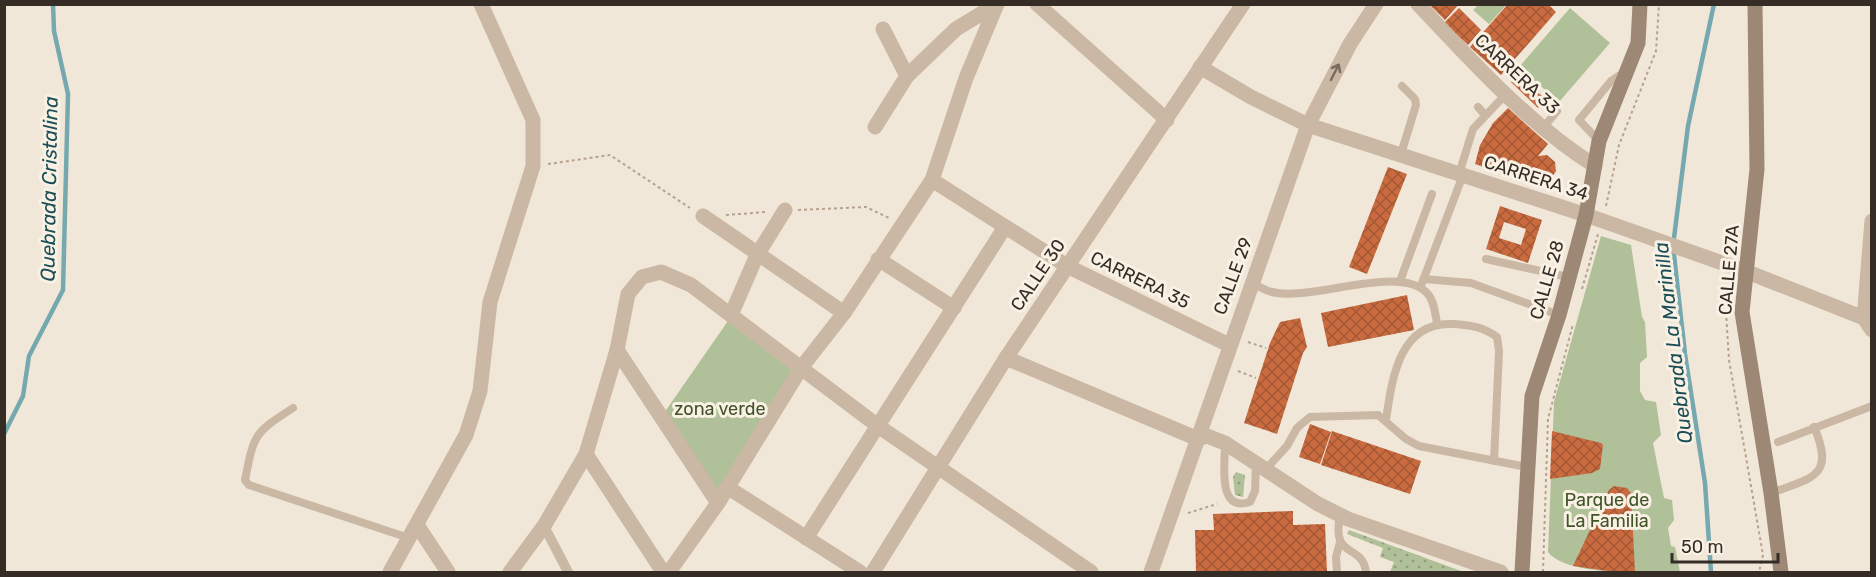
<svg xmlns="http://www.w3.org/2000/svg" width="1876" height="577" viewBox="0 0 1876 577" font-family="Rubik,sans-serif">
<defs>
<pattern id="grass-dots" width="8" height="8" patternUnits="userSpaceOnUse" patternTransform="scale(1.5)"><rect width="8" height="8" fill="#b0c098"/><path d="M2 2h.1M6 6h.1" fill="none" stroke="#909c7c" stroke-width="1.8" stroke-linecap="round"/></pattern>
<pattern id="building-cross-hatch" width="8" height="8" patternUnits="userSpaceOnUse" patternTransform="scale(1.5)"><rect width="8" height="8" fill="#c96b3f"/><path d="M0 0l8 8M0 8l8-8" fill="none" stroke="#a45835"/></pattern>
</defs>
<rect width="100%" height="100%" fill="#f1e7d8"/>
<g fill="url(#grass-dots)">
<polygon points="1236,472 1245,475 1243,497 1235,495 1233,477"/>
<polygon points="1349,530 1464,572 1390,572 1394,562 1380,557 1383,548 1347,534"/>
</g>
<g fill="#b0c098">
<polygon points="1478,5 1478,4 1506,5 1489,24 1473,10"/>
<polygon points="1570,8 1610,43 1559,102 1519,67"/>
<path d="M1601,236L1631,245L1642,317L1645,322L1647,357L1640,363V391L1645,400L1656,402L1661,435L1653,443L1664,498L1672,500L1674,520L1668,528L1671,546L1675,547L1680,572C1650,572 1567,577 1548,552L1554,402Z"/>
<polygon points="730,318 797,368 718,500 662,416"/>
</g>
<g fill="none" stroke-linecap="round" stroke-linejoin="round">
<g stroke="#76a8af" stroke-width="4.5">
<polyline points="4,434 23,396 29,356 63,290 68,94 54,31 53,4"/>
<polyline points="1711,572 1705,483 1685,354 1673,246 1688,126 1714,4"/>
</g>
</g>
<g fill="url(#building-cross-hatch)" fill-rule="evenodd">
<polygon points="1429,4 1459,4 1445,20"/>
<polygon points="1508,4 1548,4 1556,12 1501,75 1470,47"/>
<polygon points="1459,8 1481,30 1468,45 1444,23"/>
<polygon points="1517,76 1546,99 1538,108 1511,82"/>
<polygon points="1508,108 1548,144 1538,156 1547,155 1555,162 1556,171 1552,177 1546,180 1536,178 1531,168 1525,181 1475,164 1480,145 1493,123"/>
<polygon points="1388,167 1407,174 1367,274 1349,267"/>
<path d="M1500,206L1542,220L1528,263L1486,249ZM1504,222L1526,229L1521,245L1499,238Z"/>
<polygon points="1407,295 1414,330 1328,347 1321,313"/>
<polygon points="1300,318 1307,347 1303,353 1277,434 1244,423 1270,343 1280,322"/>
<polygon points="1310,424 1331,432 1320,464 1299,457"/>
<polygon points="1332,431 1421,461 1410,494 1321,465"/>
<polygon points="1552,431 1601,443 1603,445 1600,469 1592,473 1550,479"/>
<polygon points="1614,486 1627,488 1631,493 1635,572 1615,572 1573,566 1609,490"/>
<polygon points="1293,511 1293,525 1325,524 1327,572 1196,572 1195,530 1214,530 1213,514"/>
</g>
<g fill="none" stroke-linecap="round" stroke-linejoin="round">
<g stroke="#b5a28e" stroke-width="2" stroke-dasharray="3 3" stroke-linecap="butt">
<polyline points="548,164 610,155 690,208"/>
<polyline points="1606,206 1619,145 1656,51 1659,4"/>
<polyline points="798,210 866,207 889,218"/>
<polyline points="726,215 766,212"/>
<polyline points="1582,289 1598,234"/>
<polyline points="1726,312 1729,360 1763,555 1759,572"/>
<polyline points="1248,342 1266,348"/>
<polyline points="1238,371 1256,378"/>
<polyline points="1188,513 1217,504"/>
<polyline points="1543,572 1548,419 1573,324"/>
</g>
<g stroke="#cab8a4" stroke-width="8">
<polyline points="1478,107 1485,115"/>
<polyline points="1544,127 1557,111"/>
<polyline points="1599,141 1579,120 1611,81 1623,73"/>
<polyline points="1401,154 1416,105 1415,99 1402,86"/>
<polyline points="1459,174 1473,129 1506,94"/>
<polyline points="1486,259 1568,277"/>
<polyline points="1424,279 1471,283 1559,315"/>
<polyline points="1400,281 1432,194"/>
<path d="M1251,283C1258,285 1265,291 1272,292C1312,302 1399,263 1427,293C1434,300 1435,313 1437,323"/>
<polyline points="1422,283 1463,175"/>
<path d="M293,408C254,433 254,434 245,480L249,485L409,538"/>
<path d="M1386,420C1392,379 1399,321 1453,324C1471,325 1483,327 1497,337L1499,351L1494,461"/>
<polyline points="1778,442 1872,406"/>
<path d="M1225,444C1225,466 1217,512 1250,502L1255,491L1256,463"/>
<polyline points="1265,470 1287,446 1297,428 1310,417 1378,415 1406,439 1419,446 1527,467"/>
<path d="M1771,493C1811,478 1836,477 1814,427"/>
<path d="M1340,515C1331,561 1362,542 1366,572"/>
<polyline points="1337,572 1336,557 1340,542"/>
</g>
<polyline stroke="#cab8a4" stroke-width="10" points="544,526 568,572"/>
<g stroke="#cab8a4" stroke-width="15">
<polyline points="1037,4 1167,120"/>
<path d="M1418,4C1472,61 1528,124 1595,166"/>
<polyline points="883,29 907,76"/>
<polyline points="1200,67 1251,97 1308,125 1586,215"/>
<polyline points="875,127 907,76 956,29 997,4"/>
<polyline points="932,180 1067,266 1229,345"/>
<polyline points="703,216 844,313"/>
<polyline points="878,259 954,308"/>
<polyline points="731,315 757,255 785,210"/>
<polyline points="1864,318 1872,221"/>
<polyline points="617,350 718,503"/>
<polyline points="1006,358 1198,439 1207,436 1225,443 1318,504 1348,519 1501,572"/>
<polyline points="586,454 663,572"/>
<polyline points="727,487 860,572"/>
<polyline points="417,525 448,572"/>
<polyline points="806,538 1005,227"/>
<polyline points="390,572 466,435 480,391 490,302 533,166 533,120 481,4"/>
<polyline points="510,572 544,526 586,454 617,350 628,294 642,277 661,272 691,285 878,426 1091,572"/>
<polyline points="669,572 718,503 801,368 844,313 932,180 966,78 997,4"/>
<polyline points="873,572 1006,358 1243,4"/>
<polyline points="1151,572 1308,125 1350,44 1376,4"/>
</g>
<polyline stroke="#cab8a4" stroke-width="15" points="1586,215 1745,271 1864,318 1872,330"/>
<g stroke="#9d8775" stroke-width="15">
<polyline points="1755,4 1757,169 1742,312 1771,493 1781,572"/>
<polyline points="1522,572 1532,396 1559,315 1586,215 1599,141 1638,43 1640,4"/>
</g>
</g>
<defs><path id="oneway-shaft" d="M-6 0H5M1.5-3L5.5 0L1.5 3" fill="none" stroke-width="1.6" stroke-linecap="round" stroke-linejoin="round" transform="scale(1.5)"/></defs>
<use stroke="#786b5f" href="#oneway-shaft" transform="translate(1335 72) rotate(-63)"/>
<g text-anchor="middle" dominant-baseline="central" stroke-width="6" stroke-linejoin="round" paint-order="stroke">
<g font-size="18" fill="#352c26" stroke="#f9f1e4">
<text transform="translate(1517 74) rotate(43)">CARRERA 33</text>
<text transform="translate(1536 178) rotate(18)">CARRERA 34</text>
<text transform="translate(1729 270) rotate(-85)">CALLE 27A</text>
<text transform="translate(1038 275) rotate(-56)">CALLE 30</text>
<text transform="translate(1233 276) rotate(-70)">CALLE 29</text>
<text transform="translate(1140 280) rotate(26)">CARRERA 35</text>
<text transform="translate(1547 280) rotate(-74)">CALLE 28</text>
</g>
<g font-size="18" fill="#405329" stroke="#f9f1e4">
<text x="720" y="409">zona verde</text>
<text x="1607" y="500">Parque de<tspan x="1607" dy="21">La Familia</tspan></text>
</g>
<g font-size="20" font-style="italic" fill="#1b4e57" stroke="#f9f1e4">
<text transform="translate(49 189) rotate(-89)">Quebrada Cristalina</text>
<text transform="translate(1673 343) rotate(-97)">Quebrada La Marinilla</text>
</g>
</g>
<rect width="1876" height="577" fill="none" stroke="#352c26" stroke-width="12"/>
<path d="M1672 553v9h106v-9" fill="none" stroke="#352c26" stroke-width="3"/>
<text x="1681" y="553" font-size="18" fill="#352c26" stroke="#f9f1e4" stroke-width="4.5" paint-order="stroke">50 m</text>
</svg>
